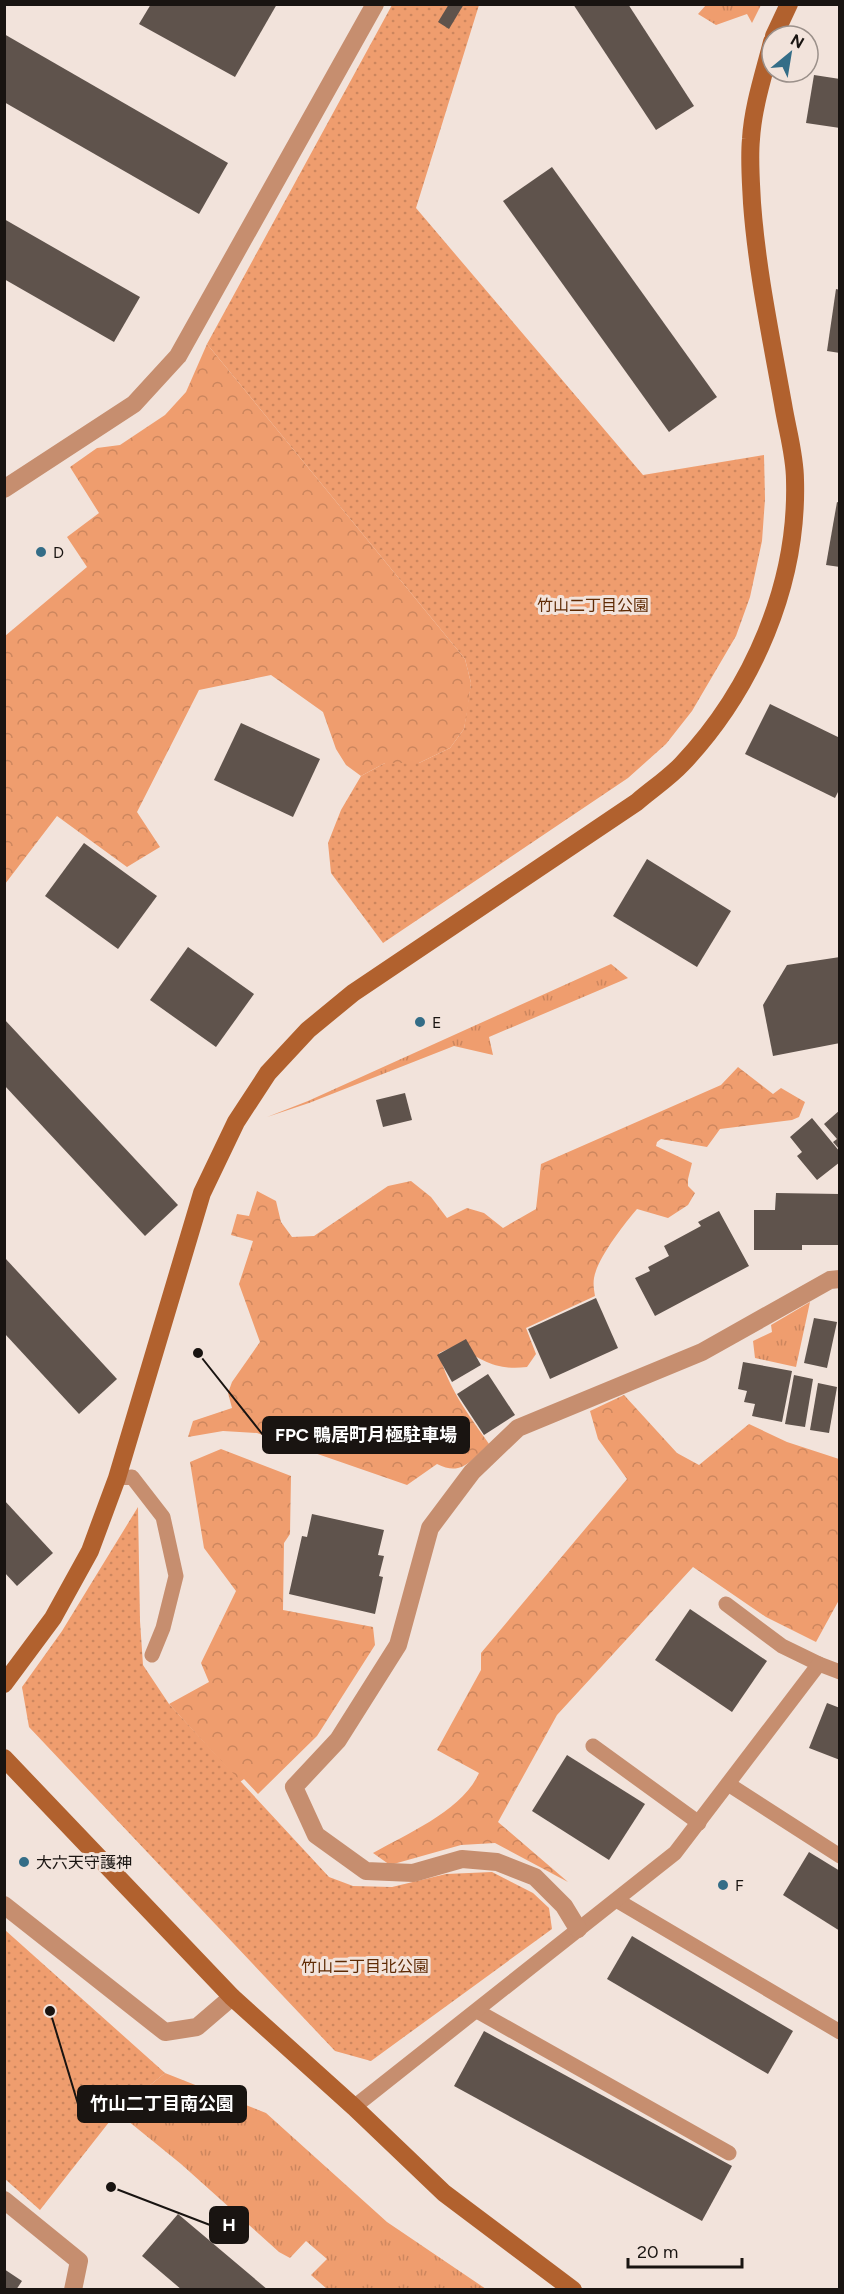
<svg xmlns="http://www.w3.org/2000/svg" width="844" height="2294" viewBox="0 0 844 2294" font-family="Figtree,'Noto Sans JP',sans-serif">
<defs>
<pattern id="grass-tufts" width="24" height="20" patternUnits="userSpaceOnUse" patternTransform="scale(1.5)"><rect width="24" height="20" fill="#ef9d6e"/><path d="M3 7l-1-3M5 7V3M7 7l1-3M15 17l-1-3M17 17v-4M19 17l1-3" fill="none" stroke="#cc865e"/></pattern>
<pattern id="forest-crowns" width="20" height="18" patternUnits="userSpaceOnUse" patternTransform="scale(1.5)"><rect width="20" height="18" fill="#ef9d6e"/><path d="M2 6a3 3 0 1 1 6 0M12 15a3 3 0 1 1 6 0" fill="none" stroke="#cc865e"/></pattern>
<pattern id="park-dots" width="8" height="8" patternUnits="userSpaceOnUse" patternTransform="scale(1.5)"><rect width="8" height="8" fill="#ef9d6e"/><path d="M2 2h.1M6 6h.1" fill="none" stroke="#cc865e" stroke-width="1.8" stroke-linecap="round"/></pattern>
</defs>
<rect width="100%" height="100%" fill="#f2e3db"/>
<g fill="url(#grass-tufts)">
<polygon points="706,5 706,4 761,5 752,23 747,14 716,25 698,14"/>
<polygon points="611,964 628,978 489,1037 493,1055 454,1046 309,1103 267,1117 308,1101"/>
<polygon points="810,1302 796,1367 755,1358 753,1341 772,1332 771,1325"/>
<polygon points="165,2073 266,2113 387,2222 486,2289 327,2289 311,2275 327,2259 306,2241 290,2258 279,2252 181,2164 117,2112"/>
</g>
<g fill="url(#forest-crowns)">
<polygon points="207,344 465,659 471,683 468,707 464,729 450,748 419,763 385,763 361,776 346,765 336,749 323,712 271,675 199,690 137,812 160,847 127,867 57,816 5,884 5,636 87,567 67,537 99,513 70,467 97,448 120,445 165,415 186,392"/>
<path d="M738,1067L773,1094L781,1088L805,1102L799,1117L792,1120L720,1129L707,1147L661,1139L657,1142L656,1146L692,1163L688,1179V1186L695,1193L688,1205L668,1218L637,1209C624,1224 597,1259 594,1278C593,1284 594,1290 595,1296L526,1328L536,1354L527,1367C494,1371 483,1359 455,1346L439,1353C449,1390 467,1412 489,1444C471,1460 462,1477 437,1464L407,1485L257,1433L223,1431L188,1437L193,1421L232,1408L228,1393L232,1382L260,1342L239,1284L253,1241L231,1235L237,1214L249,1216L257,1191L276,1201L281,1222L292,1237L314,1236L388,1186L411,1181L431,1197L447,1218L467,1208L484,1213L503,1228L536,1209L541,1164L721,1085Z"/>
<path d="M624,1395L677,1453L699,1465L749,1424L787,1442L839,1459V1600L816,1642L766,1617L693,1567L557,1715L498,1822L568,1882L495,1843L461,1845L390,1865L373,1853C408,1833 462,1811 479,1773L437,1750L481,1670V1653L627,1479L598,1439L590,1411Z"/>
<polygon points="221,1449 291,1476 290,1534 284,1543 283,1610 373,1627 375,1645 317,1736 258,1794 244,1779 240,1782 169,1704 209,1682 201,1663 236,1591 204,1548 190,1462"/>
</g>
<g fill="url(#park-dots)">
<polygon points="392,5 479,5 416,208 643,475 764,455 765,499 762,541 750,597 736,636 692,711 666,744 628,778 383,943 331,873 328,843 341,810 361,776 385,763 419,763 450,748 464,729 471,683 465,659 207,344"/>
<polygon points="138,1507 140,1621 143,1665 169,1704 329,1877 353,1886 392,1887 446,1874 492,1872 533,1893 549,1908 552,1929 371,2061 335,2051 29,1727 22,1687 62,1631"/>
<polygon points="5,1930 165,2073 117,2112 40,2210 5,2179"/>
</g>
<g fill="#5f534c">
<polygon points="151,4 277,4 235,77 139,24"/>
<polygon points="449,4 464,4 449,29 438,22"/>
<polygon points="573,4 628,4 694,106 656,130"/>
<polygon points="4,34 228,163 199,214 4,102"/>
<polygon points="814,75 840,79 840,128 806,123"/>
<polygon points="552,167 717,397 669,432 503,201"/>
<polygon points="4,219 140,297 114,342 4,279"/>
<polygon points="836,289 840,290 840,353 827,351"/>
<polygon points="837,502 840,503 840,567 826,565"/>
<polygon points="770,704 840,738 840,788 835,798 745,754"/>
<polygon points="241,723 320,759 293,817 214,780"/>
<polygon points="84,843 157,896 118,949 45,896"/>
<polygon points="647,859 731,911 697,967 613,916"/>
<polygon points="188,947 254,994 216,1047 150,1000"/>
<polygon points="840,957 840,1043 773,1056 763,1005 787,965"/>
<polygon points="4,1019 178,1205 145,1236 4,1085"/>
<polygon points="405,1093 412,1120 383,1127 376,1100"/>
<polygon points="840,1110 840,1150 833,1142 837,1139 824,1124"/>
<polygon points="812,1118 840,1152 840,1162 817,1180 797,1156 802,1152 790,1137"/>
<polygon points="776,1193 840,1194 840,1245 802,1245 802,1250 754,1250 754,1210 775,1210"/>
<polygon points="719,1211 749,1266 655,1316 635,1278 650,1271 648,1267 669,1256 664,1246 701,1226 698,1222"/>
<polygon points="5,1258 117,1379 79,1414 5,1334"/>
<polygon points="596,1298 618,1348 550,1379 528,1329"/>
<polygon points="814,1318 837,1322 827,1368 804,1363"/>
<polygon points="466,1339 481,1365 452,1382 437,1355"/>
<polygon points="743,1362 792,1371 782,1422 752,1416 755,1404 744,1402 747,1391 738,1389"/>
<polygon points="488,1374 515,1415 484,1435 457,1394"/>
<polygon points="794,1375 813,1379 805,1427 785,1424"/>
<polygon points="818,1383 837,1387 829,1433 810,1430"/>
<polygon points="4,1500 53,1553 17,1586 4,1572"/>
<polygon points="312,1514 384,1530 378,1555 384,1556 379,1576 383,1577 375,1614 289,1594 302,1536 307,1537"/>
<polygon points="690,1609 767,1661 732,1712 655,1660"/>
<polygon points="827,1703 840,1708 840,1760 809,1748"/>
<polygon points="567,1755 645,1804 609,1860 532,1811"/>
<polygon points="809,1852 840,1871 840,1931 783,1895"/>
<polygon points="632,1936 793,2031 768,2074 607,1979"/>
<polygon points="484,2031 732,2166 702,2221 454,2086"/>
<polygon points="178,2214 268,2290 182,2290 142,2256"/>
<polygon points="4,2269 22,2281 16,2290 4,2290"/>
</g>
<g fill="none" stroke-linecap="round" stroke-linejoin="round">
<g stroke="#c68e6f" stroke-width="15">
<polyline points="117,1478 132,1477 163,1517 176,1576 163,1628 152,1655"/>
<polyline points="726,1604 782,1646 819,1664"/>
<polyline points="593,1746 699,1823"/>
<polyline points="728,1784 840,1856"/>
<polyline points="618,1901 840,2032"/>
<polyline points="477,2011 729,2153"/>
<polyline points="354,2107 675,1853 819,1664 840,1672"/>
</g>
<g stroke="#c68e6f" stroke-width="18">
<polyline points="4,489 134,404 178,356 375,4"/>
<polyline points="4,1905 165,2032 197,2027 232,1997"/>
<polyline points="578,1929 564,1906 535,1877 497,1862 462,1859 413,1873 366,1871 316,1835 294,1787 338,1740 398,1645 430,1528 472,1472 518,1428 702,1352 830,1280 840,1279"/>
<polyline points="4,2200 79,2261 73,2290"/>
</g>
<g stroke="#b1612e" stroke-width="18">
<polyline points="774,36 789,4"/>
<path d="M4,1684L53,1618L90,1551L117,1478L202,1193L236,1122L268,1073L308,1030L353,993L637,802C652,789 669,778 682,764C753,689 798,584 795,480C795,455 787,429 783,404C771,337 757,271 752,203C751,182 749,160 751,139C753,106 764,74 772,42"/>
<polyline points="4,1758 232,1997 354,2107 444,2193 573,2290"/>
</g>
</g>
<g fill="#346d87" stroke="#f2e3db" stroke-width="2">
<circle cx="41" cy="552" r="6"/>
<circle cx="420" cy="1022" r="6"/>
<circle cx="24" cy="1862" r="6"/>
<circle cx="723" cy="1885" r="6"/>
</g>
<g text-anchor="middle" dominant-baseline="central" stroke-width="6" stroke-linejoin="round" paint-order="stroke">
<g font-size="16" fill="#191411" stroke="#f2e3db" text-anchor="start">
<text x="53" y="552">D</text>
<text x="432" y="1022">E</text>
<text x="36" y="1862">大六天守護神</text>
<text x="735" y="1885">F</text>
</g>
<g font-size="16" fill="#5f2b05" stroke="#f2e3db">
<text x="593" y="605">竹山二丁目公園</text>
<text x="365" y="1966">竹山二丁目北公園</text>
</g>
</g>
<path fill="none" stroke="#191411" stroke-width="2" d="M198 1353L263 1435M50 2011L78 2104M111 2187L210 2225"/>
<g fill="#191411" stroke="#f2e3db" stroke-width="2">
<circle cx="198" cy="1353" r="6"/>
<circle cx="50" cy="2011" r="6"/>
<circle cx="111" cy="2187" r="6"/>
</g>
<g fill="#191411" stroke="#191411" stroke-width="2">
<rect x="263" y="1417" width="206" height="36" rx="6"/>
<rect x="78" y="2086" width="168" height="36" rx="6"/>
<rect x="210" y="2207" width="38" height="36" rx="6"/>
</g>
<g font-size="18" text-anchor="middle" font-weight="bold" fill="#fff">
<text x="366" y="1441">FPC 鴨居町月極駐車場</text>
<text x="162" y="2110">竹山二丁目南公園</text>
<text x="229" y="2231">H</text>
</g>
<rect width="844" height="2294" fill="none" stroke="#191411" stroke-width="12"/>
<g transform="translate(790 54) rotate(30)"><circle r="28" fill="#f2e3db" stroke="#9b908a" stroke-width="1.5"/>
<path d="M0-4.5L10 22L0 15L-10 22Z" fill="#346d87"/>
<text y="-9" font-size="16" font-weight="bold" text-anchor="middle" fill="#191411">N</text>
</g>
<path d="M628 2258v9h114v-9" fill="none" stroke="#191411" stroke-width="3"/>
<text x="637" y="2258" font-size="18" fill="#191411" stroke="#f2e3db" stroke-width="4.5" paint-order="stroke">20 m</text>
</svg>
